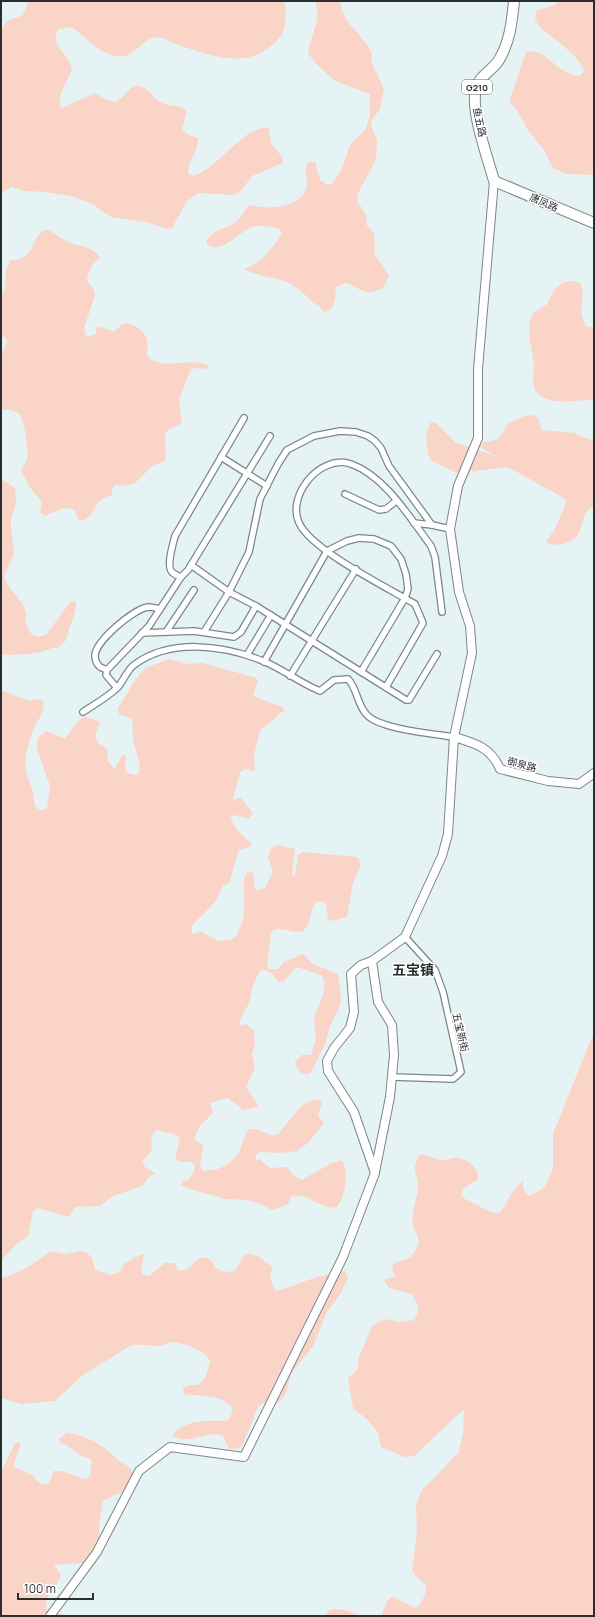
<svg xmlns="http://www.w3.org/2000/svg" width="595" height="1617" viewBox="0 0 595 1617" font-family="Manrope,'Noto Sans SC',sans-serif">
<rect width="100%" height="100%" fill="#e5f3f4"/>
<g fill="#fbd4c8">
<path d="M28,1H284C287,7 286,31 281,36C251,71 219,58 181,46C174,44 167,39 161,38C138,33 137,69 104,52C93,46 84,36 75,29L70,27L59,29C47,43 71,56 72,70L61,93L59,106L62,108L95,93L106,100L116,102C123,99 131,86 135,86C146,84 152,98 161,102C169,107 180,105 187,110L182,130L189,135L198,138C199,150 188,161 188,173L193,176C219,169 243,125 269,128L271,143L282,157L283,163L252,176L240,192L233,195L199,193L187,201L172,228L166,229L150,223L111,217L92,204L71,196L45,192L24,191L12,187L1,193V30L7,21L23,15Z"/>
<path d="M315,1H340L342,11L348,22L366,43L372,54L371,61L384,89L380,109L371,121L372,128L377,140L376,160L358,193L357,201L367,216L366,224L374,234L375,255L389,276L383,288C378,290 373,293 368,292C354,291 351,276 336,287L335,299L331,310L324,312C320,305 313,304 308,298C286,273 269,282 244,269C260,265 274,247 282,233L278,228C270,227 260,224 253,227C236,232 224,255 206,244C209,230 225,230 236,222C241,218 244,210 249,205C268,210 303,209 307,185C309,174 301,174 309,162H315L320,180L325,184H332L342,168L351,143L365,130L370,117V94L335,81L315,63L308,53C310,35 323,19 315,1Z"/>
<path d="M559,1H594V175L567,174L553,168L544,150L529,132L518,112L509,102L526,52C545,46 558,76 580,76L584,71C581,57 554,39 542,29C536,23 534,19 536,11L555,5Z"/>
<path d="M45,230H49C56,234 61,239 68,242C79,247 93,246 100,257C92,265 89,269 87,280L94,290L95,295L84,328L86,337L96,334V328L101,327L114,332C117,330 119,327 121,325C131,319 144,331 147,339C148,344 147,350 147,355C158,373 192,355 209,366L205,369L194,368L190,371L179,400L182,423L168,430L165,435L166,460L151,467L135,483L123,486L116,485L112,488V495C92,501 98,511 83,521L78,519L75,510C65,505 55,512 45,516L40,513L42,502L31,489L21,470C23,466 26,462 27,459C29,450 25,421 19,414C16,410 6,409 1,410V355L8,341L1,334V297L5,288L6,270L10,260C36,261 30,237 45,230Z"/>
<path d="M574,281L580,283C588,299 575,308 587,327H594V401L590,400C574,400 549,406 537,393C531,386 534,374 534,366C534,352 523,326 534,313C538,308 545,308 548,302C555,289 556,282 574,281Z"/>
<path d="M532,415L538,418L542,430L574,433L590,440L594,438V506C582,512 584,522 579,533C573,544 555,548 546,542L556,527L564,508L566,500L560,496L508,467L457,473L432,461L428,455L426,434L431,422L436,423L455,442L495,456L480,447L483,442C499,442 501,436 508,424L524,416Z"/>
<path d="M1,479L15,488L16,504L11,519V529L14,549L13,557L4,576C7,590 25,600 26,614C26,617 25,621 25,624L28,626C29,636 37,638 46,635L71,601L76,602C77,611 68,629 66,640L58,648C51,647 47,651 40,652C32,654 8,656 1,654Z"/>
<path d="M169,659L188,664L202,663L254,677L258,681L253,696L282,707L285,711L280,713L273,721L260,730L254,756L255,771L245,769L240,772L232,802L235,799L241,798L253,813L249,819L234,815L230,818L238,831L252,844L249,847L239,850L229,883L223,886L217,899L204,914L196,921L192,926V934L201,931L218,941L233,939L237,935L243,920L244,909V878L247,873L252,871C256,877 252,884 256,890L265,888L273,872L268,857L272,847L277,845L295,849L292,874L295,876L298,855L302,852L357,857L361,864L353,883L347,917L332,921L328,919L326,904L322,901L317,902C308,910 313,923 303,931C293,935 277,923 271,933L267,964L269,969H278L284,962L303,954L313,964L338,974L341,998L339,1008L330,1026L325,1045L310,1074H301L296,1066L295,1061L302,1055H311L316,1039L314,1017L323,995L325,983L321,975L297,967L284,981L278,982L273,974L262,969C251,983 253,991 248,1005C245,1012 239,1018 240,1026L246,1024L254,1031L255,1044L252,1054L255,1068L246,1087L260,1108L257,1107L243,1110L228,1098L210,1103L213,1113L200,1126L194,1139L203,1145L200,1165L202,1170C215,1173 233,1164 239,1152C243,1145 243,1136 249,1129C260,1127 268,1138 278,1134C288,1125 306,1091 322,1102L318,1116L324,1123L309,1142L297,1151L281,1153L260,1152L256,1155L255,1161L259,1159L270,1168L286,1167L291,1171L293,1176L302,1180L328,1165L340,1160L344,1163C347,1177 346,1194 337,1207C321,1211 308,1191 292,1196L287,1205L272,1210L256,1202L246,1200L226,1199L189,1189L181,1185L183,1180L187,1181L194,1172L195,1166L191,1162H181L175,1159L180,1139L177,1135L157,1130C149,1136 152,1141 152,1150L142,1162L145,1167L155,1173L146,1180L144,1185L111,1197L101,1206L75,1207L69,1217L37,1208L33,1212L28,1236L15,1245L1,1261V690C11,694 19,697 29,701L38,699L43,701C46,711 37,721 33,730C30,739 27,748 26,757C22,776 36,787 34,805L38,809L43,810L47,808L50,786L38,752L37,742L39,736L46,731L65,739L77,722L85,716L100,722L95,735L98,743L107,749L108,761L113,768L116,767L123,754L126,757L125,769L127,773L136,775L139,772C141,761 136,754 134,743C132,735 134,726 131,718L119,714L118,708C127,696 133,679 145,669C149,666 164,661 169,659Z"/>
<path d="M594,1032V1616H381L387,1601L392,1596L415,1608C423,1603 426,1594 426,1585L415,1575L412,1570L417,1534L416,1504L422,1490L459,1452L463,1433L464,1409L414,1456L405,1457L381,1447L378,1433L368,1420L353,1408L348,1378L357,1370L359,1357L372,1326L384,1319L400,1322L414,1320C422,1310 418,1303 411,1294L389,1288L384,1280L396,1276L393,1271L392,1265C408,1255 409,1265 419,1243C418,1236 415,1231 413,1225C411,1213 417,1200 418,1188C419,1172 410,1173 419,1155C428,1153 432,1159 440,1160C445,1161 448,1159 453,1158C466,1157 479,1166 478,1179L464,1188L461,1195C466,1201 471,1202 477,1205C505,1221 500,1211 513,1191C516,1187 520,1183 524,1180C522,1188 523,1191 530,1196L545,1187L553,1168V1134Z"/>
<path d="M50,1251L65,1254L80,1251L85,1252L92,1257L95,1270L110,1275L120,1272L124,1264L141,1254L144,1255L141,1271L143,1275L149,1276L165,1263H174L178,1270C195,1274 195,1247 213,1262L214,1267L221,1271L231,1272L236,1269L244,1256L248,1254L258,1256L270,1265L272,1269L270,1278L276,1291C291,1288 303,1281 317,1277C328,1275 334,1275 345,1271L348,1278L341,1293L327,1312L313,1346L291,1374L286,1393L281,1401L272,1405L263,1403L258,1407L243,1444L240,1448L229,1449L223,1436C207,1429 190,1446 173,1436C179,1420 211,1420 226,1421L230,1418L233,1409C223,1393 199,1397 184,1394L183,1389C187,1385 189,1385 195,1385C205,1385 208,1369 210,1361C205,1350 184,1343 173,1342C168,1342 165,1345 161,1346C150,1346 140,1343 130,1346L83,1375L55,1401L21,1404L1,1398V1278C21,1273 34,1264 50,1251Z"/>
<path d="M67,1433C88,1436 101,1444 116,1458C123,1466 128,1462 134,1474L123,1493L116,1494L103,1501L99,1525L100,1550L95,1562L54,1565L61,1575C57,1587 44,1596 46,1609L66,1616H1V1472L14,1445L18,1442L21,1443L13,1466C18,1470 23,1470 28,1473C37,1477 36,1487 49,1484L54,1471C65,1469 76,1478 87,1479L90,1476L92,1461C87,1456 82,1457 77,1453C71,1449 68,1445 60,1443L59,1439Z"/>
<polygon points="336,1609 349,1611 359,1616 325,1616 329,1610"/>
</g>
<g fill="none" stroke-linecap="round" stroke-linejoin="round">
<g stroke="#7b8788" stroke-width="8">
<g id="street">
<polyline points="221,457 267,486"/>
<polyline points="345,494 379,510 386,509 396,501"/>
<polyline points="414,523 432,525 450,529"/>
<polyline points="191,565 229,592 256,606 406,700 409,700 437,654"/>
<path d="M181,577C178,576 174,574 172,572C166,566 173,544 175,536L244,418"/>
<polyline points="166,632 194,590"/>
<polyline points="204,632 229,592 249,552 260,499 278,464 287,450 314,436 340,431 356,432 368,436 375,441 381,448 389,466 432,525"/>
<polyline points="142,633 194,631 234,637 241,632 256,606"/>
<polyline points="247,655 271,615"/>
<polyline points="264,662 327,551 347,541 359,538 374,539 391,546 401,559 406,574 408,589 405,598 361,672"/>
<path d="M107,670L100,667C97,664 95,661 95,656C95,641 134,609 148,607C153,607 156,608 160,609"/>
<polyline points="290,676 356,569"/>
<path d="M386,687L423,623L415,604C386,587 320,554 302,528C282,500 319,453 351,464C385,476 410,518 431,546L435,557L442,612"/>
<polyline points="117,688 106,675 107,670 149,626 181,577 188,570 270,436"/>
<path d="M83,712C95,704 108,697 118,687C124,680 127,670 134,665C170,638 223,645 263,661C283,669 300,683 320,691L334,680L348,679C357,688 357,704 366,714C378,729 434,734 454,737"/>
<polyline points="392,1077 453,1079 461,1072 443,992 435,970 405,937"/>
</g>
</g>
<g stroke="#7b8788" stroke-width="10">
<g id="secondary">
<path d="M454,737C474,743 491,747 500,769L548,781L579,784L594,773"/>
<polyline points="372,961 378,1002 392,1025 394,1055 390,1097 375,1172"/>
<polyline points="50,1616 97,1552 139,1471 170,1447 244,1457 343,1257 375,1173 354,1112 328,1071 327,1061 334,1048 350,1028 354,1012 351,974 361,965 372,961 405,937 442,856 448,834 454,737 472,653 470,626 459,592 450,529 458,486 478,438 478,369 494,181"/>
</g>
</g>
<g stroke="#7b8788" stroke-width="12">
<path id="highway" d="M514,1C512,22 510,41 499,60C492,71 480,75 476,88C470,111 488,158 494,181L594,223"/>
</g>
<use href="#street" stroke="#fff" stroke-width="5.5"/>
<use href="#secondary" stroke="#fff" stroke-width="8"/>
<use href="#highway" stroke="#fff" stroke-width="10"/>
</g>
<g text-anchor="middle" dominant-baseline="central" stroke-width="3" stroke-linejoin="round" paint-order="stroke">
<rect fill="#fff" stroke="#696d6d" stroke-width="1" x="462" y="80" width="30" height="14" rx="3"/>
<g font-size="9" font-weight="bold" fill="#292e2f">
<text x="477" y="87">G210</text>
</g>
<g font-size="10" fill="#292e2f" stroke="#fff">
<text transform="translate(480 122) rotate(78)">鱼五路</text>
<text transform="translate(544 202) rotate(23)">唐凤路</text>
<text transform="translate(522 764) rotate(15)">御泉路</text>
<text transform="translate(461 1032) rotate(77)">五宝新街</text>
</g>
<g font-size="14" font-weight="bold" fill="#292e2f" stroke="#fff">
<text x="413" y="969">五宝镇</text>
</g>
</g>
<rect width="595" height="1617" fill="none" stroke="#292e2f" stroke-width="4"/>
<path d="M18 1593v6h75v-6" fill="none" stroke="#292e2f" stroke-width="2"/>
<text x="24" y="1593" font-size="12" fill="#292e2f" stroke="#ffffff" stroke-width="3" paint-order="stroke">100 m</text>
</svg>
